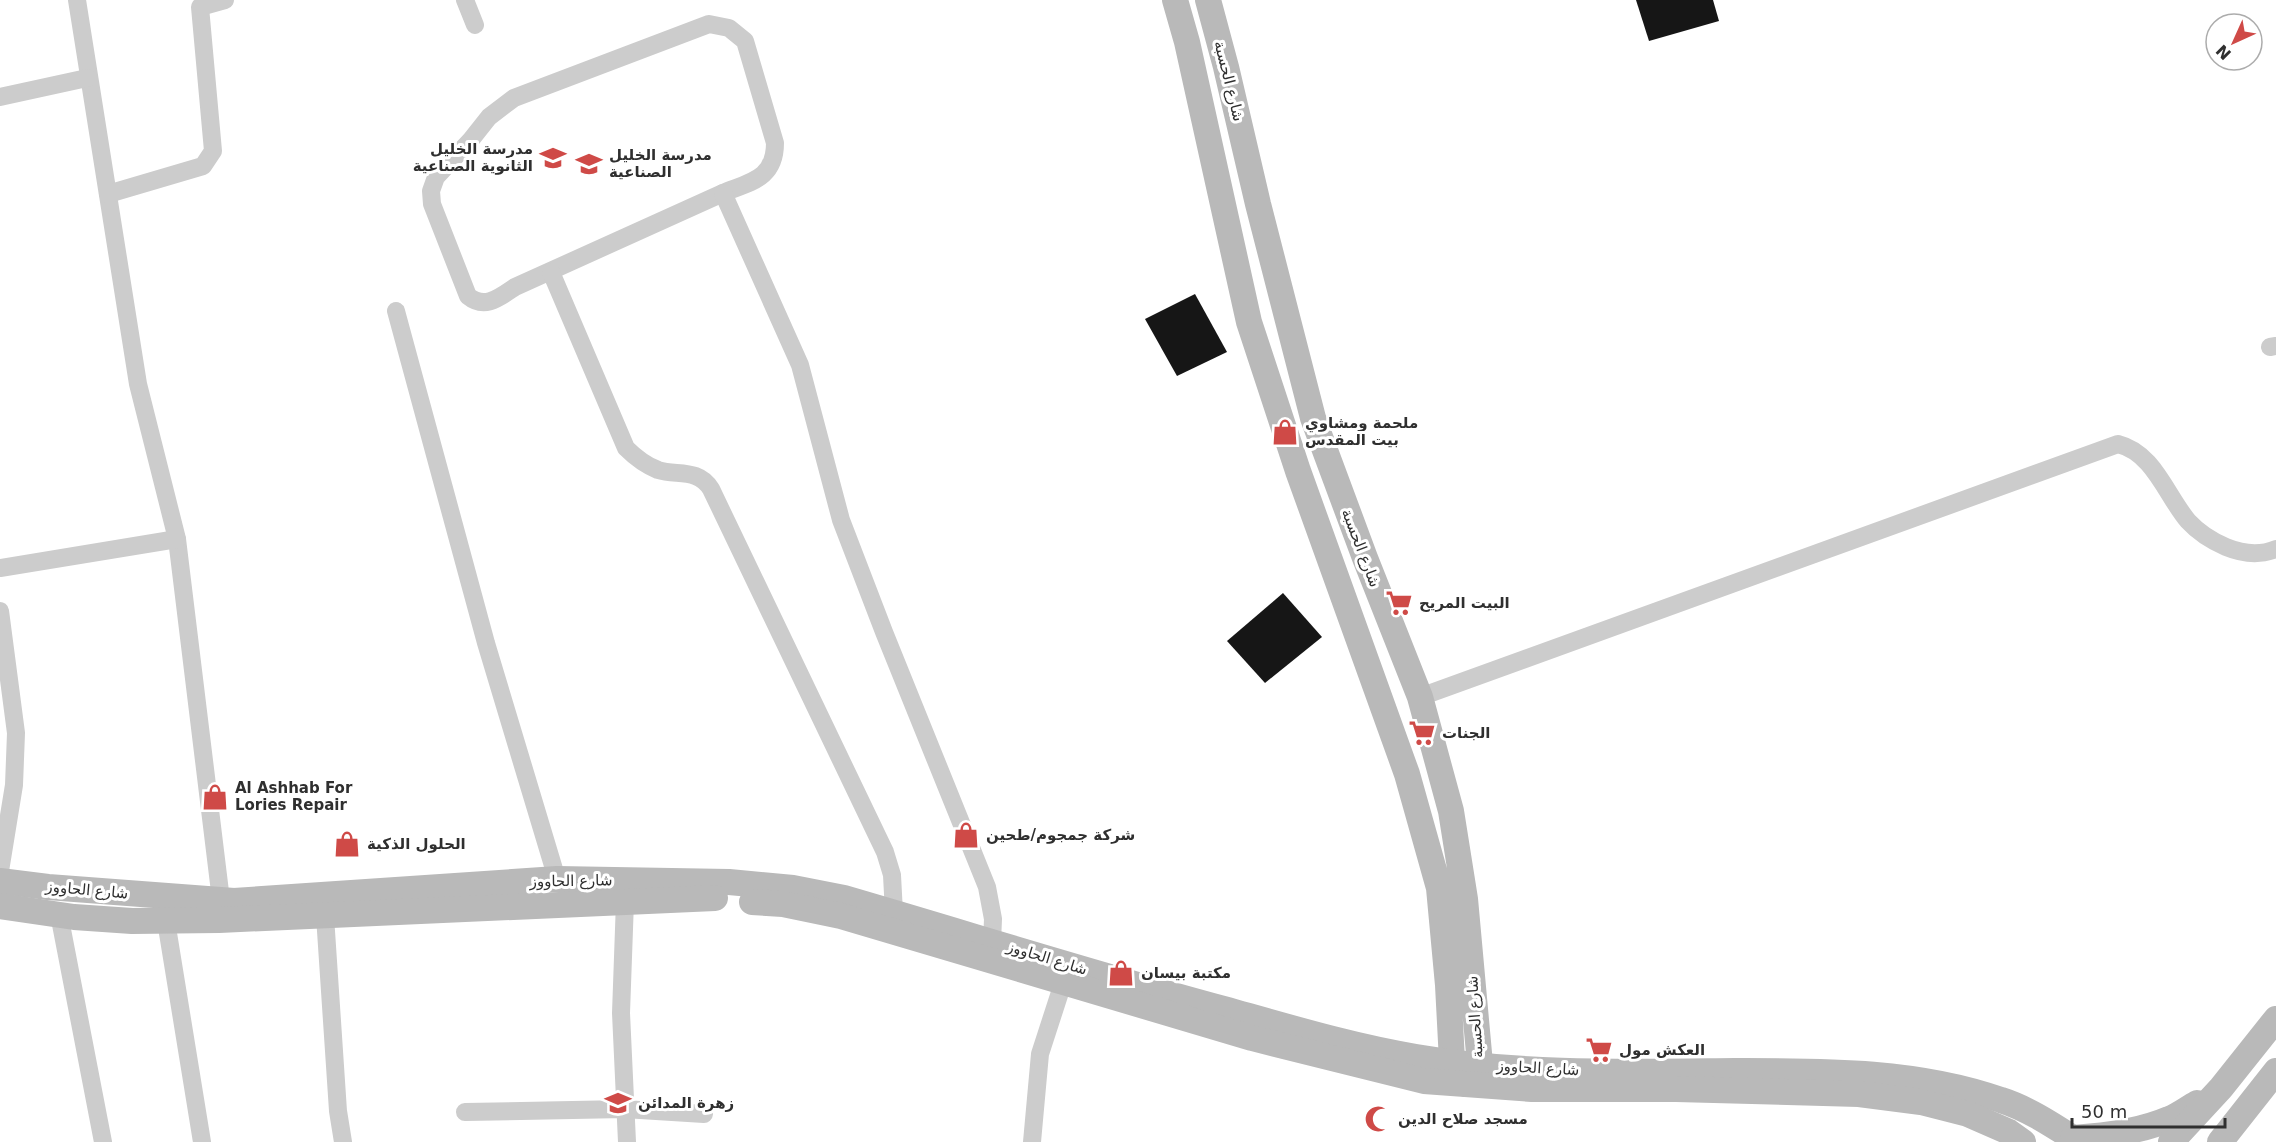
<svg xmlns="http://www.w3.org/2000/svg" width="2276" height="1142" viewBox="0 0 2276 1142" font-family="'DejaVu Sans','Noto Naskh Arabic',sans-serif">
<rect width="100%" height="100%" fill="#fff"/>
<g fill="#161616">
<polygon points="1636,0 1713,0 1719,21 1649,41"/>
<polygon points="1195,294 1227,352 1177,376 1145,319"/>
<polygon points="1283,593 1322,637 1265,683 1227,641"/>
</g>
<g fill="none" stroke-linecap="round" stroke-linejoin="round">
<g stroke="#ccc" stroke-width="18">
<polyline points="77,0 138,384 177,539 221,900"/>
<polyline points="465,0 475,25"/>
<path d="M709,24L729,28L745,41L775,143C775,179 750,182 723,193L515,287C500,297 485,310 468,296L432,204L431,191L436,177L470,141L489,117L514,98Z"/>
<polyline points="0,97 87,78"/>
<polyline points="723,193 800,365 841,520 884,632 987,887 993,919 992,942"/>
<polyline points="108,194 203,166 213,151 200,7 225,0"/>
<path d="M551,272L626,448C635,457 645,465 658,470C677,476 698,468 711,489L885,852L892,875L894,913"/>
<polyline points="396,311 486,643 557,879"/>
<polyline points="2270,347 2276,346"/>
<polyline points="0,568 177,539"/>
<polyline points="0,611 16,733 14,785 0,871"/>
<path d="M1420,697L2118,444C2154,453 2166,495 2188,521C2199,533 2212,541 2226,547C2243,554 2259,556 2276,549"/>
<polyline points="625,901 621,1013 627,1142"/>
<polyline points="59,914 103,1142"/>
<polyline points="325,916 338,1111 343,1142"/>
<polyline points="166,921 202,1142"/>
<polyline points="465,1112 624,1109 704,1114"/>
<polyline points="1032,1142 1040,1054 1063,983"/>
</g>
<g stroke="#b9b9b9" stroke-width="26">
<polyline points="1175,0 1187,42 1249,322 1298,471 1407,774 1439,888 1448,985 1452,1061 1466,1084 1480,1064 1465,899 1451,811 1420,697 1365,558 1313,418 1258,204 1226,67 1208,0"/>
<path d="M0,881L48,887L234,901L557,879L729,882L793,888L844,898C971,935 1097,975 1224,1009C1288,1027 1351,1046 1416,1057C1521,1075 1629,1072 1735,1071C1823,1071 1916,1070 2001,1100C2029,1109 2054,1126 2079,1142"/>
<polyline points="752,902 783,904 841,916 1252,1038 1424,1081 1532,1089 1676,1089 1859,1094 1921,1102 1968,1114 2009,1132 2023,1142"/>
<polyline points="0,906 74,917 132,921 219,920 715,898"/>
<path d="M2073,1138C2105,1136 2139,1132 2169,1119C2179,1115 2188,1108 2197,1103"/>
<polyline points="2171,1142 2221,1088 2276,1019"/>
<polyline points="2220,1142 2276,1071"/>
</g>
</g>
<defs>
<g id="school-bare" transform="scale(2.07)"><path d="M0-5L7-2L0 1L-7-2ZM-4 1L0 2.5L4 1V4Q0 6-4 4Z" fill="#cf4a47" stroke="#fff" stroke-width="2.5" paint-order="stroke"/></g>
<g id="shop-bare" transform="scale(2.07)"><path d="M-5-2.5h2.3a2.7 3.5 0 0 1 5.4 0H5L5.5 6h-11ZM-1.5-2.5h3a1.5 2.3 0 0 0-3 0Z" fill="#cf4a47" stroke="#fff" stroke-width="2.5" paint-order="stroke"/></g>
<g id="supermarket-bare" transform="scale(2.07)"><path d="M-6-5.5h2.5l.6 2H6L4.5 2H-2.5L-4.4-4H-6ZM-1.5 3.2a1.3 1.3 0 1 0 .1 0ZM3 3.2a1.3 1.3 0 1 0 .1 0Z" fill="#cf4a47" stroke="#fff" stroke-width="2.5" paint-order="stroke"/></g>
<g id="mosque-bare" transform="scale(2.07)"><path d="M3.5-4.9A6 6 0 1 0 3.5 4.9A5 5 0 1 1 3.5-4.9Z" fill="#cf4a47" stroke="#fff" stroke-width="2.5" paint-order="stroke"/></g>
</defs>
<g fill-rule="evenodd">
<use href="#school-bare" x="553" y="158"/>
<use href="#school-bare" x="589" y="164"/>
<use href="#shop-bare" x="1285" y="432"/>
<use href="#supermarket-bare" x="1399" y="603"/>
<use href="#supermarket-bare" x="1422" y="733"/>
<use href="#shop-bare" x="215" y="797"/>
<use href="#shop-bare" x="966" y="835"/>
<use href="#shop-bare" x="347" y="844"/>
<use href="#shop-bare" x="1121" y="973"/>
<use href="#supermarket-bare" x="1599" y="1050"/>
<use href="#school-bare" x="618" y="1103"/>
<use href="#mosque-bare" x="1378" y="1119"/>
</g>
<g text-anchor="middle" dominant-baseline="central" stroke-width="6" stroke-linejoin="round" paint-order="stroke">
<g font-size="15" fill="#2f2f2f" stroke="#fff">
<text transform="translate(1229 81) rotate(76)">شارع الحسبة</text>
<text transform="translate(1361 548) rotate(69)">شارع الحسبة</text>
<text transform="translate(571 881) rotate(-1)">شارع الحاووز</text>
<text transform="translate(87 890) rotate(5)">شارع الحاووز</text>
<text transform="translate(1047 958) rotate(17)">شارع الحاووز</text>
<text transform="translate(1475 1017) rotate(-94)">شارع الحسبة</text>
<text transform="translate(1538 1068) rotate(3)">شارع الحاووز</text>
</g>
<g font-size="15" font-weight="bold" fill="#2f2f2f" stroke="#fff" text-anchor="start">
<text x="533" y="149" text-anchor="end">مدرسة الخليل<tspan x="533" dy="17">الثانوية الصناعية</tspan></text>
<text x="609" y="155">مدرسة الخليل<tspan x="609" dy="17">الصناعية</tspan></text>
<text x="1305" y="423">ملحمة ومشاوي<tspan x="1305" dy="17">بيت المقدس</tspan></text>
<text x="1419" y="603">البيت المريح</text>
<text x="1442" y="733">الجنات</text>
<text x="235" y="788">Al Ashhab For<tspan x="235" dy="17">Lories Repair</tspan></text>
<text x="986" y="835">شركة جمجوم/طحين</text>
<text x="367" y="844">الحلول الذكية</text>
<text x="1141" y="973">مكتبة بيسان</text>
<text x="1619" y="1050">العكش مول</text>
<text x="638" y="1103">زهرة المدائن</text>
<text x="1398" y="1119">مسجد صلاح الدين</text>
</g>
</g>
<g transform="translate(2234 42) rotate(225)"><circle r="28" fill="#ffffff" stroke="#acacac" stroke-width="1.5"/>
<path d="M0-4.5L10 22L0 15L-10 22Z" fill="#cf4a47"/>
<text y="-9" font-size="16" font-weight="bold" text-anchor="middle" fill="#2f2f2f">N</text>
</g>
<path d="M2072 1118v9h153v-9" fill="none" stroke="#2f2f2f" stroke-width="3"/>
<text x="2081" y="1118" font-size="18" fill="#2f2f2f" stroke="#ffffff" stroke-width="4.5" paint-order="stroke">50 m</text>
</svg>
